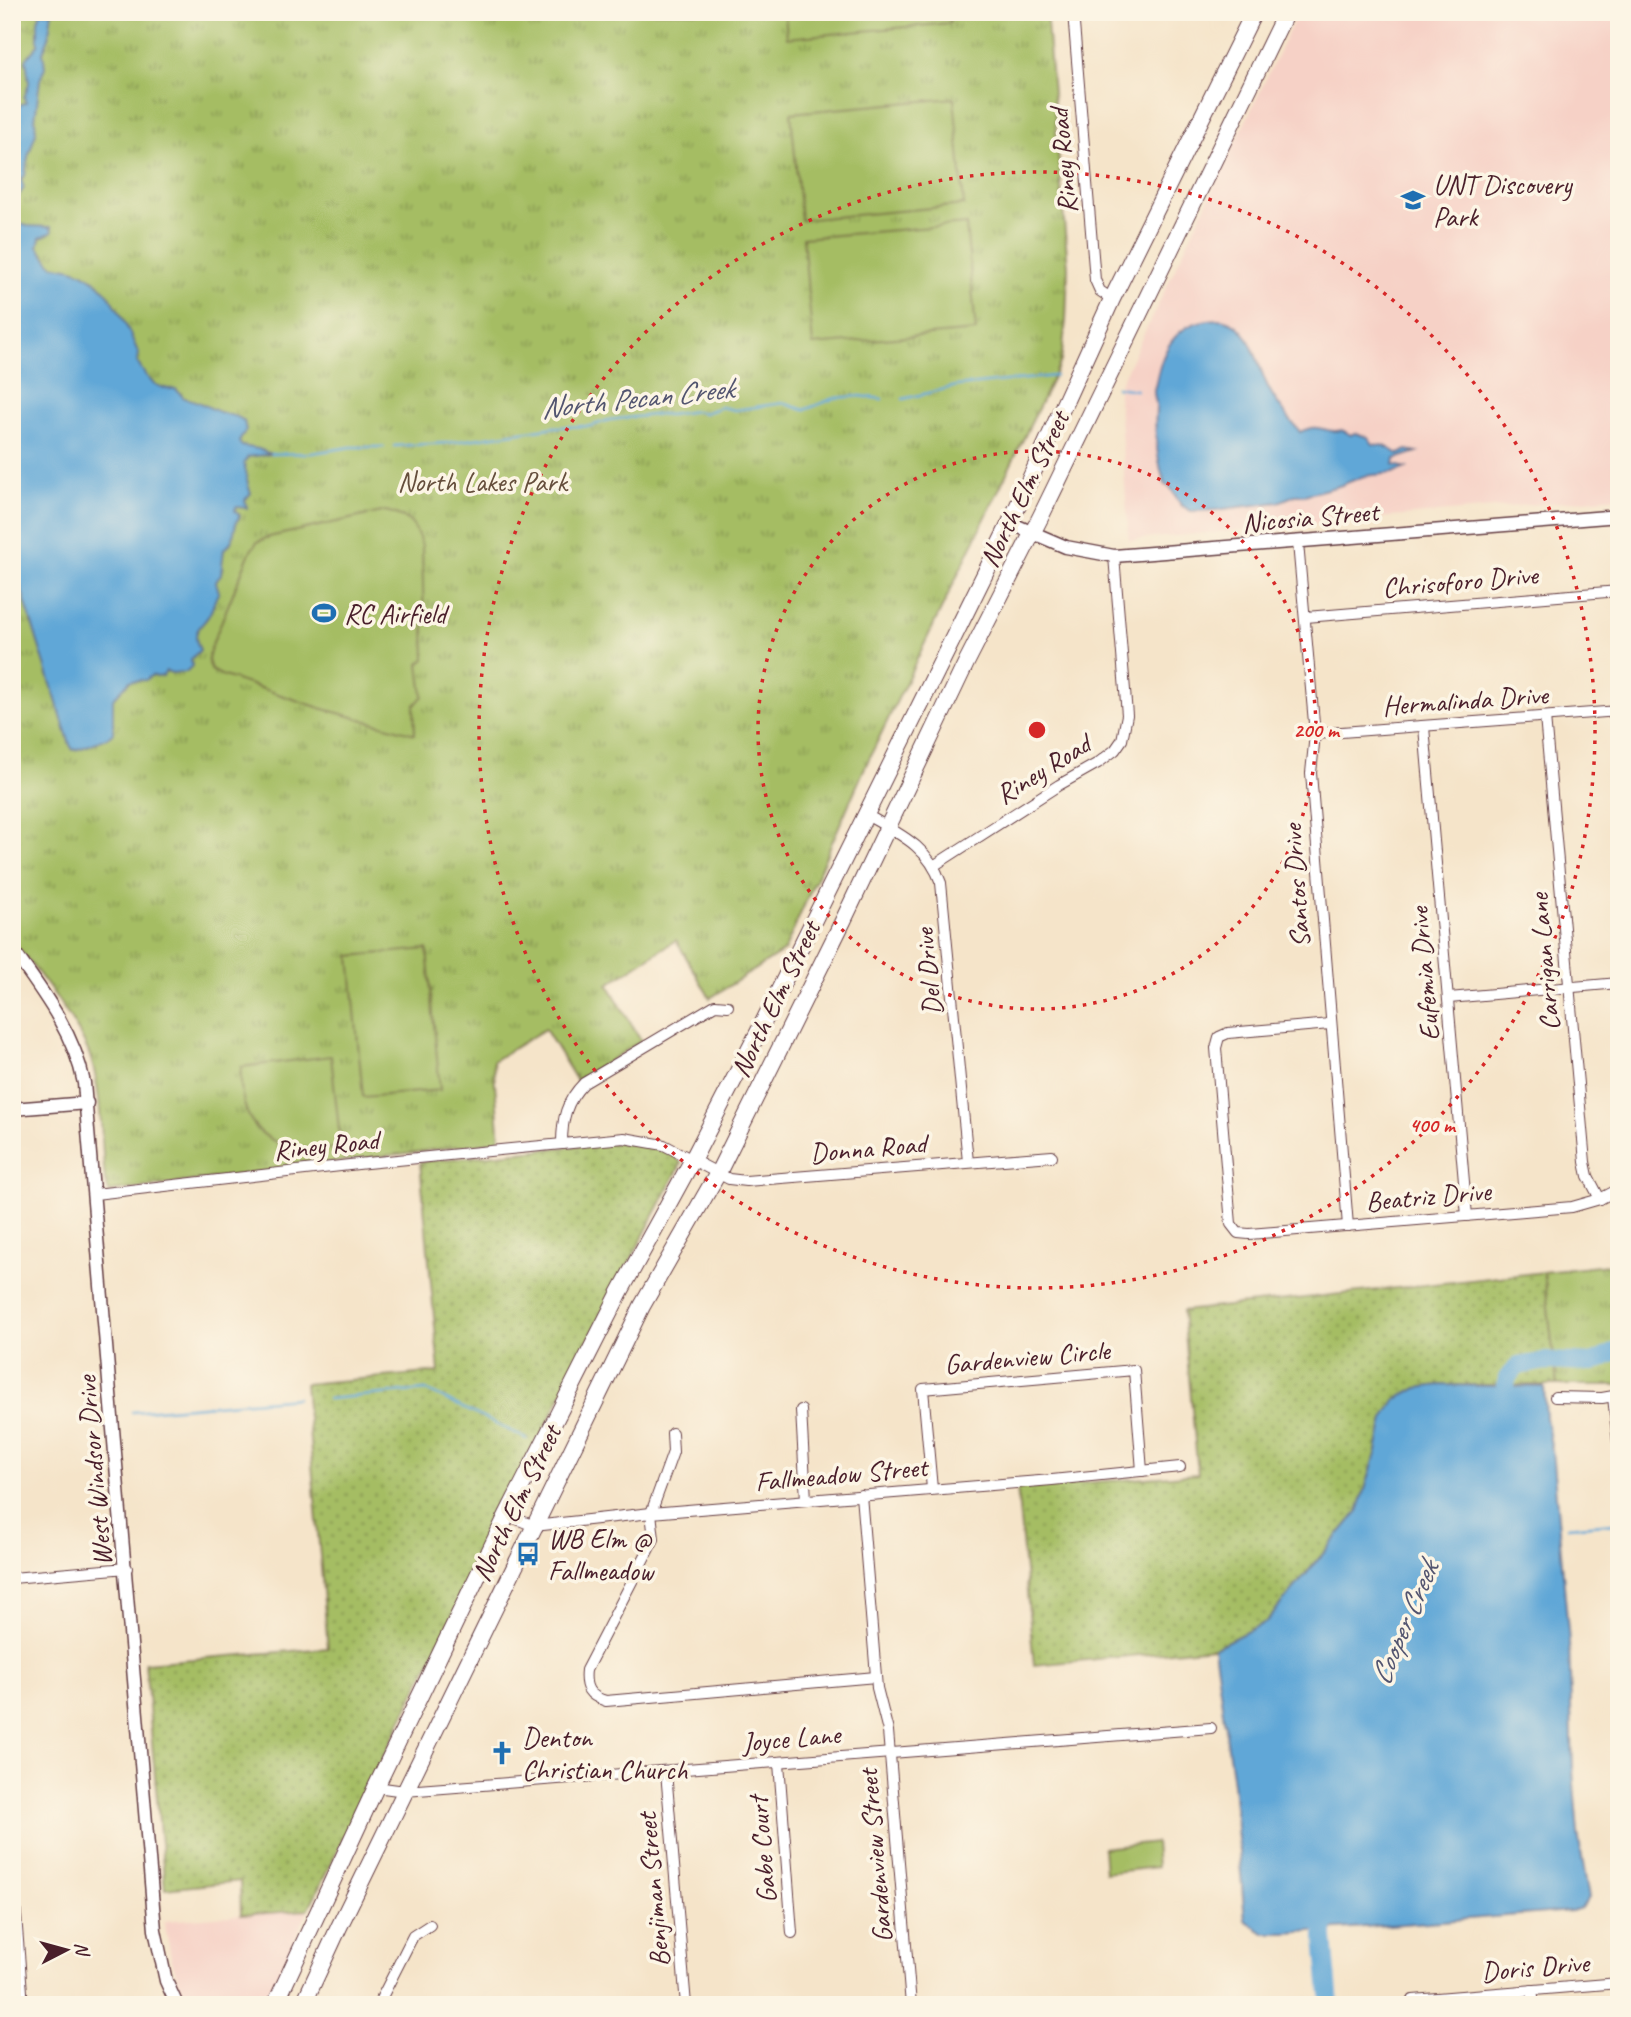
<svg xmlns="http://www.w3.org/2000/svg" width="1631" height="2017" viewBox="0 0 1631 2017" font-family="Caveat,sans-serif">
<defs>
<pattern id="grass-dots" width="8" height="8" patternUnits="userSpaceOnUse" patternTransform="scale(1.75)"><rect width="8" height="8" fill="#a5bd63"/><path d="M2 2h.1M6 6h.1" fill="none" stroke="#889952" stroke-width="1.8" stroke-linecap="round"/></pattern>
<pattern id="park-tufts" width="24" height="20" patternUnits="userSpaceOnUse" patternTransform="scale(1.75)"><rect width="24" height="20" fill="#a5bd63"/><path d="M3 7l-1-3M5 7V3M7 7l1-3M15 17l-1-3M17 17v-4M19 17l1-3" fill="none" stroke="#889952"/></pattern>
</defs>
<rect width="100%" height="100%" fill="#fcf5e5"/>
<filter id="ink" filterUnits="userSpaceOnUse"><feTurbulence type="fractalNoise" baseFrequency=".0143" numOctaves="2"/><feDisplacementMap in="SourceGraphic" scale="14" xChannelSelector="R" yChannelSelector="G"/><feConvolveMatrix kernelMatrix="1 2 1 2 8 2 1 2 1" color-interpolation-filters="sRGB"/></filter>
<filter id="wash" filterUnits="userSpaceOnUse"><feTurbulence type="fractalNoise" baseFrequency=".00686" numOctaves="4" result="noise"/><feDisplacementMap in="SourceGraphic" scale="28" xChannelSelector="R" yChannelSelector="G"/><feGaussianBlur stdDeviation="1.57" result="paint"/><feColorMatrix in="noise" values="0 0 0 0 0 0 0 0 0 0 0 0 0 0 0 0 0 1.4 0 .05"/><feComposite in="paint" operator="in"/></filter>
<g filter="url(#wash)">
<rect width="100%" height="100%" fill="#f5e4c9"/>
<g fill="#f6d1c6">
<polygon points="1298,12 1619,12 1619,497 1129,540 1118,388"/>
<polygon points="308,1910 266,2005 186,2005 171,1957 164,1921"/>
</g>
<g fill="url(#grass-dots)" stroke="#786e47" stroke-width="2">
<path d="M616,1142C637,1142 670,1143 681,1164L583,1351L308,1910L241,1915L240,1881L165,1889L145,1663L328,1648L305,1384L439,1372L420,1162Z"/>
<polygon points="1544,1272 1557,1385 1440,1385 1417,1388 1384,1419 1377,1451 1358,1512 1266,1622 1214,1648 1034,1665 1017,1488 1198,1474 1183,1311"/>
</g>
<g fill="url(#park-tufts)" stroke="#786e47" stroke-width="2">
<path d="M12,12H1046L1068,267L1066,321L1061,361L866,765L784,951L710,998L676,940L608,984L641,1041L577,1081L545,1029L493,1061L500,1141L109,1192L105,1179C101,1143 102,1090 90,1056C76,1019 37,971 12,940Z"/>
<polygon points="1619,1261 1619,1385 1557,1385 1544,1272 1608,1265"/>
</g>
<g fill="#a5bd63" stroke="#786e47" stroke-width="2">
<polygon points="785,12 949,12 950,23 787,38"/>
<polygon points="954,98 964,205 801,220 791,113"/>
<polygon points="966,224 976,331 813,345 803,238"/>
<path d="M386,511C409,517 415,523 422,546L425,659L419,664L423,696L414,706L415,734L320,708L221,675L211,670L208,660L211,647L250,552L257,542L269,537Z"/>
<polygon points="427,949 440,1090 363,1097 350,956"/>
<path d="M331,1056L341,1148C279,1154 237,1138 241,1067Z"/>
<polygon points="1155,1842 1157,1867 1105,1873 1103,1848"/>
</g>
<g fill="#61a7d7" stroke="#566381" stroke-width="2">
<polygon points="41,12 52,12 48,40 43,52 45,67 40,80 35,120 36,133 28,157 25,176 21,179 24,188 19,195 12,215 12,109 26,102 24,98 29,83 26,59 38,45 38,21"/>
<path d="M12,216L15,221L27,226L51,227L52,232L40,238L38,247L53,266C106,268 120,312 139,354L137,362C147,379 155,390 176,389L184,398C199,400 209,409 223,413C232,416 237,415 244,421L246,430L239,442L242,446L259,449L271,454L248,457L244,463C247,473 246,482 251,493L245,500L247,508L236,507L235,511L240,516C231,527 238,540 224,549L221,574L216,582L219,592C214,599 214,606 210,613C204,627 189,628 200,650L191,659L192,666L186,672L172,673L166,671L163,676L157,677L152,675L146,680L130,681L113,699V734C107,738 80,750 73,750L70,745L12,559Z"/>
<path d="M1219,319C1252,322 1256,363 1268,387C1275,401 1290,420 1300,432C1322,421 1323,435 1342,430L1351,435L1354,433L1368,437L1373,444L1385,446L1399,454L1407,450L1417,452L1395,459L1394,465L1406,468L1393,473L1364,476L1339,486L1304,495H1295L1279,502L1215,510L1191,511L1181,505L1170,487L1165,485C1157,459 1154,435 1156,409C1157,402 1154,398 1154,392C1153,390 1156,385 1156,382C1163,346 1178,320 1219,319Z"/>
<polygon points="1440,1385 1544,1387 1546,1418 1552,1450 1569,1642 1573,1770 1578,1834 1589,1898 1581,1908 1572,1911 1286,1933 1264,1933 1245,1920 1233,1783 1214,1648 1266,1622 1358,1512 1377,1451 1384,1419 1395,1400 1417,1388"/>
</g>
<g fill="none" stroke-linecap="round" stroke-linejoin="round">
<g stroke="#61a7d7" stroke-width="2.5">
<polyline points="1116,387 1136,390"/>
<polyline points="903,399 957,386 1055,376"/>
<polyline points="394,446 447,443 555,427 591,426 609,420 661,414 669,415 695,411 704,413 721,407 735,410 783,403 804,410 835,398 860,396 882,399"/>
<polyline points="271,454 312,453 351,447 384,447"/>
<polyline points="328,1399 426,1390 527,1439"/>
<polyline points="132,1412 297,1398"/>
<polyline points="1567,1527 1614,1523"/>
</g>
<g stroke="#61a7d7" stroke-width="18">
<polyline points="1503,1410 1507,1378 1518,1366 1546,1361 1593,1363 1619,1350"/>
<polyline points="1324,1909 1324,1938 1330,2005"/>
</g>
</g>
</g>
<g filter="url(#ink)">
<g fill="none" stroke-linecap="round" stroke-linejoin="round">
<g stroke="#643d43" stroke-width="12">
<g id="minor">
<polyline points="1073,12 1095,280 1100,291 1112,299"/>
<polyline points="1298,543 1315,734 1311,773 1348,1226"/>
<polyline points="1306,617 1619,591"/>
<polyline points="1545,717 1585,1162 1588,1176 1600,1199"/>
<polyline points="1424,727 1467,1216"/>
<polyline points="1315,734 1619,711"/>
<path d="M865,814C897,833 928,845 941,883L968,1162"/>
<polyline points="935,865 1059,785 1098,763 1115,750 1122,740 1127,715 1114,556"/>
<polyline points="1449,998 1619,983"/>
<polyline points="1330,1024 1228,1033 1219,1037 1216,1048 1231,1224 1238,1233 1249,1234 1572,1207 1600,1199 1619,1189"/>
<path d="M562,1144C562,1119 566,1101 584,1083L715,1005L728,1006"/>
<polyline points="95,1194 367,1163 624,1138 664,1145 729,1179 746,1181 1052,1156"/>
<polyline points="1555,1397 1602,1398 1619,1395"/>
<polyline points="1613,1397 1619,1452"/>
<polyline points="801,1410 806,1500"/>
<path d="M672,1433L673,1452L651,1513L654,1539L586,1670C584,1688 589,1696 606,1701L876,1677"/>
<polyline points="932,1489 923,1389 1134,1370 1142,1471"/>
<polyline points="861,1495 877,1688 888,1731 911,2005"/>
<polyline points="507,1515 534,1526 651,1513 1052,1480 1180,1467"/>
<polyline points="12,1578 127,1568"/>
<polyline points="779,1763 792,1933"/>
<polyline points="666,1772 686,2005"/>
<polyline points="376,1787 405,1791 1211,1728"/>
<polyline points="12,1864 23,2005"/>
<polyline points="1532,1990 1534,2005"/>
<polyline points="378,2005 413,1936 430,1925"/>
<polyline points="1411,2005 1413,2000 1619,1983"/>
</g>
</g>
<g stroke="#643d43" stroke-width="15">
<g id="tertiary">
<polyline points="1010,523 1066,547 1114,556 1619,516"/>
<path d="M12,949C42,991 74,1032 84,1083L155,1930L166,1981L177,2005"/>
<polyline points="12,1109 87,1103"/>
</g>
</g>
<g stroke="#643d43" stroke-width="18">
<g id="primary">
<polyline points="275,2005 376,1787 507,1515 620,1292 693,1159 758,1033 1010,523 1112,299 1254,12"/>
<polyline points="303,2005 339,1927 642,1306 718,1173 843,921 967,661 1041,516 1286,12"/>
</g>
</g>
<use href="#minor" stroke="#fff" stroke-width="10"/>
<use href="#tertiary" stroke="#fff" stroke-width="12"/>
<use href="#primary" stroke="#fff" stroke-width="16"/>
</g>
</g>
<g fill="none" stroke="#d62828" stroke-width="3.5" stroke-dasharray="3.5 7">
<circle cx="1037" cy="730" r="279"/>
<circle cx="1037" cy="730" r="558"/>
</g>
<defs>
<g id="university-bare" transform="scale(1.89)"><path d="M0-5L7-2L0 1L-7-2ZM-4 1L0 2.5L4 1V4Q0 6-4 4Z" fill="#1f6fb2" stroke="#fcf5e5" stroke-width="2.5" paint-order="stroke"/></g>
<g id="stadium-bare" transform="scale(1.89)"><path d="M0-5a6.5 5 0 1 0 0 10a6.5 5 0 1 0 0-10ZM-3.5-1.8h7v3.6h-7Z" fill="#1f6fb2" stroke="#fcf5e5" stroke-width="2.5" paint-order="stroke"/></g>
<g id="bus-bare" transform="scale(1.89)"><path d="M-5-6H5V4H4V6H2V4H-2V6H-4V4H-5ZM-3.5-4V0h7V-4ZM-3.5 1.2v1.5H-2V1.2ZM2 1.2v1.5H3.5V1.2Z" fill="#1f6fb2" stroke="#fcf5e5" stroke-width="2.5" paint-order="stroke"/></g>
<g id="church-bare" transform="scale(1.89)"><path d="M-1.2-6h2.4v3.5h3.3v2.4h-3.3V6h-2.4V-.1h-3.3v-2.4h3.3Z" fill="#1f6fb2" stroke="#fcf5e5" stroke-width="2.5" paint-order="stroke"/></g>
</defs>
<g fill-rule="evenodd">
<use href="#university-bare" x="1413" y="200"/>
<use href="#stadium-bare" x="324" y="613"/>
<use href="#bus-bare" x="528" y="1554"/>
<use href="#church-bare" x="502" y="1753"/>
</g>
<g text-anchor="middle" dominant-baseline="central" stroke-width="7" stroke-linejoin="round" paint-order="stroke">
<g font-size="28" fill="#4a1f2b" stroke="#fcf5e5">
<text transform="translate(1063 161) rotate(-95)">Riney Road</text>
<text transform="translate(1024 489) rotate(-64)">North Elm Street</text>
<text transform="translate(1310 517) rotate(-5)">Nicosia Street</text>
<text transform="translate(1460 581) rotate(-5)">Chrisoforo Drive</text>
<text transform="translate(1465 700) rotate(-4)">Hermalinda Drive</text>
<text transform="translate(1043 769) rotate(-32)">Riney Road</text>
<text transform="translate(1296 886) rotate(-94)">Santos Drive</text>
<text transform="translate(1544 962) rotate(-95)">Carrigan Lane</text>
<text transform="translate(928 972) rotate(-96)">Del Drive</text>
<text transform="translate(1424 974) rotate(-95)">Eufemia Drive</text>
<text transform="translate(775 999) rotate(-64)">North Elm Street</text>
<text transform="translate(326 1145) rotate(-6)">Riney Road</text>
<text transform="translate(868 1148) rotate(-5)">Donna Road</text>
<text transform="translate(1428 1196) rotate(-5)">Beatriz Drive</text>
<text transform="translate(1027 1357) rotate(-5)">Gardenview Circle</text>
<text transform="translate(94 1471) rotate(-95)">West Windsor Drive</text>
<text transform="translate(841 1474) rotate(-5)">Fallmeadow Street</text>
<text transform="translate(516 1503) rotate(-64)">North Elm Street</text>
<text transform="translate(791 1738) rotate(-5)">Joyce Lane</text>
<text transform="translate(762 1850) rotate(-95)">Gabe Court</text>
<text transform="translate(875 1856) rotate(-95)">Gardenview Street</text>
<text transform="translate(653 1890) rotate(-95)">Benjiman Street</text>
<text transform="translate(1535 1967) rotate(-5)">Doris Drive</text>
</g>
<g font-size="28" fill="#4a1f2b" stroke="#fcf5e5" text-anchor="start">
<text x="1433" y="184">UNT Discovery<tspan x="1433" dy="32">Park</tspan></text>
<text x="344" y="613">RC Airfield</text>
<text x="548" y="1538">WB Elm @<tspan x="548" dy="32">Fallmeadow</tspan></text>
<text x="522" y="1737">Denton<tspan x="522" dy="32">Christian Church</tspan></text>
</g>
<g font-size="28" fill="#654e3c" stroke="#fcf5e5">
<text x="482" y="481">North Lakes Park</text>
</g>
<g font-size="30" font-style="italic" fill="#535570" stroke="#fcf5e5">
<text transform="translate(637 398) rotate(-6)">North Pecan Creek</text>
<text transform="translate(1404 1623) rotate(-67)">Cooper Creek</text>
</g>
</g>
<circle cx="1037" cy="730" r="10" fill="#d62828" stroke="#fcf5e5" stroke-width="3.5"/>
<g font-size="21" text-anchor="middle" font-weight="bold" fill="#d62828" stroke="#fcf5e5" stroke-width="7" stroke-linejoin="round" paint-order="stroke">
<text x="1316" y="737">200 m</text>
<text x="1432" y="1132">400 m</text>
</g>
<rect width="1631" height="2017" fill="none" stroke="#fcf5e5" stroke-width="42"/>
<g transform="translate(66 1950) rotate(84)" stroke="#fcf5e5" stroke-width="5" paint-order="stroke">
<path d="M0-5L12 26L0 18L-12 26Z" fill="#4a1f2b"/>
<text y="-10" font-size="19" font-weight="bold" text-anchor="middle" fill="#4a1f2b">N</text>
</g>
</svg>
